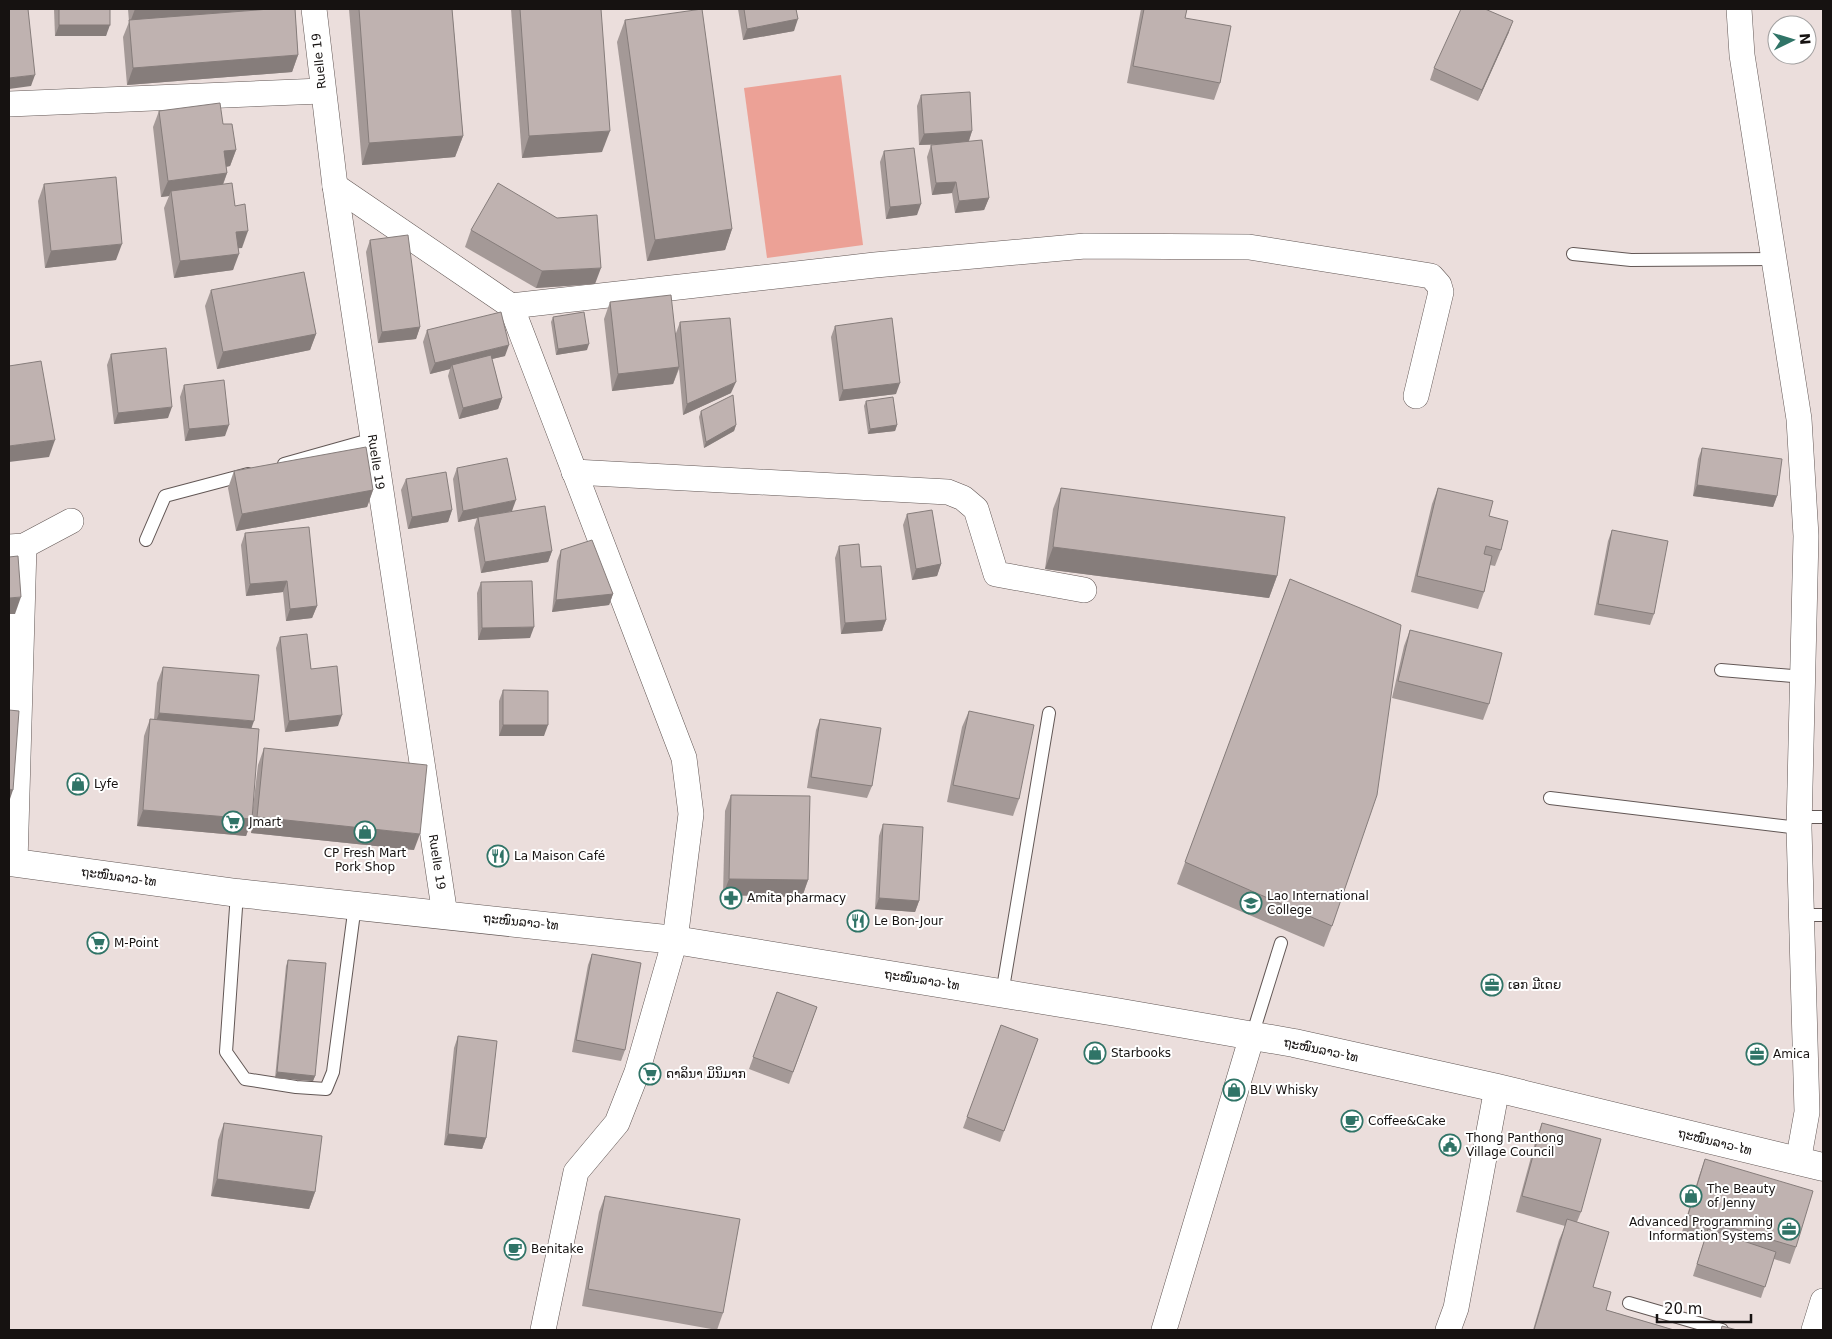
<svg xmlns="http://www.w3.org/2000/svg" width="1832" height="1339" viewBox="0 0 1832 1339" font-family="'DejaVu Sans','Noto Sans Lao',sans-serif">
<rect width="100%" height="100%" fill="#ebdedc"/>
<polygon fill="#eca196" points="841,75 863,245 767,258 744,88"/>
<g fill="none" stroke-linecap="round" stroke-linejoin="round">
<g stroke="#625755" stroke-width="14">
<g id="service">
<polyline points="1573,254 1631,260 1775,259"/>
<polyline points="284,464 373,439"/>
<polyline points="146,540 165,496 248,474"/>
<polyline points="1721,670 1804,677"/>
<polyline points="1550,798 1799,828"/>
<polyline points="1800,817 1823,817"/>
<polyline points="237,893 226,1052 245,1079 296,1087 326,1089 333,1072 355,905"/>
<polyline points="1802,915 1823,915"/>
<polyline points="1002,994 1049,713"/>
<polyline points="1252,1036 1281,943"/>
<polyline points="1629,1303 1722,1330"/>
</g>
</g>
<g stroke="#625755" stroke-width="26">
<g id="minor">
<polyline points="314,9 335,186 445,915"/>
<polyline points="1739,9 1742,55 1799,419 1806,536 1799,828 1807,1112 1798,1162"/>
<polyline points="9,104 322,91"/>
<polyline points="335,186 511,306 684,758 691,814 675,940 637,1072 617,1123 576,1172 543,1330"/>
<polyline points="511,306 875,265 1085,246 1249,247 1431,276 1439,285 1441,292 1416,396"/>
<polyline points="574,472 948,492 963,498 976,509 996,574 1084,590"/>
<polyline points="9,547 24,546 71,521"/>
<polyline points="15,863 24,546"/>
<polyline points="1164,1330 1252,1036"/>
<polyline points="1448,1330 1456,1308 1497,1088"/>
<polyline points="1814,1330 1823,1301"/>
</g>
</g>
<g stroke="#625755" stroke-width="29">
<polyline id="tertiary" points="9,862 237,893 675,940 1116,1012 1294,1043 1497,1088 1823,1167"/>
</g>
<use href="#service" stroke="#fff" stroke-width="12"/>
<use href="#minor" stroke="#fff" stroke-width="25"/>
<use href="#tertiary" stroke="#fff" stroke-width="28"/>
</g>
<g fill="#a49997">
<polygon points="54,9 110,9 106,36 55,36"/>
<polygon points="128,9 295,9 298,55 292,72 127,85 123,37 129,22"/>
<polygon points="349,9 452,9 463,136 455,157 362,165"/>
<polygon points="511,9 601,9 602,152 522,158"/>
<polygon points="738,9 796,9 794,31 743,40"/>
<polygon points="1141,9 1187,9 1185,18 1220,83 1214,100 1127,83"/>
<polygon points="625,20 732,229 725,250 647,261 617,42"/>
<polygon points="1509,32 1478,101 1430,80 1434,68"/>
<polygon points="921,95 972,131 969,141 989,198 984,210 955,213 952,193 932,195 927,157 931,145 945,144 919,145 917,106"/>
<polygon points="159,111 223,124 236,150 230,166 226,167 227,173 223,185 235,206 242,248 238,248 233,270 174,278 164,208 169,196 161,197 153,127"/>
<polygon points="884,151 917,215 886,219 880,162"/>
<polygon points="44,184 116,260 45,268 38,201"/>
<polygon points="471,230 595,284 536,288 465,247"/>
<polygon points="370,240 420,327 416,339 378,343 366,252"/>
<polygon points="211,290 316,334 310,350 217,369 205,306"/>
<polygon points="610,302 676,333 680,322 731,393 683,415 679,369 673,384 612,391 604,319"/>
<polygon points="553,317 587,350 556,355 551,322"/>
<polygon points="835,326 896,394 839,401 831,337"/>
<polygon points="427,330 505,356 492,359 502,398 498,409 459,419 448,376 450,369 430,374 423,342"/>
<polygon points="111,354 168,418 114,424 107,365"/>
<polygon points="184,385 225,436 185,441 180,397"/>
<polygon points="866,401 897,425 895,431 868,434 864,406"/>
<polygon points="701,411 736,425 734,431 704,448 699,417"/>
<polygon points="1702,448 1777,496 1773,507 1693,496 1698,459"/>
<polygon points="457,468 512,511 501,513 552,551 548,562 481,573 474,528 477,518 458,522 453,479"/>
<polygon points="234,471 373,490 367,507 236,531 228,488"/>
<polygon points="406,479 452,510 448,522 408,529 401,490"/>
<polygon points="1061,488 1277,576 1269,598 1045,569 1053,509"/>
<polygon points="1438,488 1489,516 1501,550 1495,566 1490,565 1484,592 1478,609 1411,592 1432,504"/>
<polygon points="907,514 941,564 937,576 912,580 903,525"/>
<polygon points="1612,530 1654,614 1650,625 1594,615 1608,541"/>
<polygon points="245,533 317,606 312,618 286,621 283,592 246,596 241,545"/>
<polygon points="839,546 861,567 886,620 882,631 841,634 835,558"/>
<polygon points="561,550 613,594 609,605 552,612 557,561"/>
<polygon points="1290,579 1332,926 1324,947 1177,884"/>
<polygon points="481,582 530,638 478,640 477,593"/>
<polygon points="1410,630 1489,704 1483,720 1392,698 1404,646"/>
<polygon points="280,637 311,669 338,726 285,732 276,648"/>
<polygon points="163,667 252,728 252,816 258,765 264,748 414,850 251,833 252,819 246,836 137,826 144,736 150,719 154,719 157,683"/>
<polygon points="503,690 544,736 499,736 499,701"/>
<polygon points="969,711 1019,799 1013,816 947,802 962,727"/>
<polygon points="820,719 872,786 867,798 807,788 816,730"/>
<polygon points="731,795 808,880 802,897 723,895 725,811"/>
<polygon points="883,824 919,901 915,912 875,909 879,836"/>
<polygon points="592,954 625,1050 621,1061 572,1052 588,965"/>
<polygon points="288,960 315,1076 313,1081 275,1078 286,966"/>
<polygon points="777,992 817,1007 789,1084 749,1069"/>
<polygon points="1001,1025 1038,1039 1000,1142 963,1128"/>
<polygon points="458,1036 486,1138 482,1149 444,1145 454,1048"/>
<polygon points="224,1123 315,1192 309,1209 211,1196 218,1140"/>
<polygon points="1542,1123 1581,1212 1577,1222 1593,1287 1606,1310 1674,1330 1533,1330 1559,1240 1565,1226 1516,1212 1536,1139"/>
<polygon points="1705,1159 1796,1247 1790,1264 1774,1259 1761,1298 1693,1276 1705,1238 1682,1232 1699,1176"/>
<polygon points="605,1196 723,1313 717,1330 582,1306 599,1212"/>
</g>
<g fill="#867d7b">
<polygon points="135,9 290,9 288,13 129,25"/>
<polygon points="798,19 794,31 743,40 747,29"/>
<polygon points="1513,21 1509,32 1478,101 1482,90"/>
<polygon points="59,25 110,25 106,36 55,36"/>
<polygon points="298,55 292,72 127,85 133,68"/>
<polygon points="35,75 31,86 9,89 9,78"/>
<polygon points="610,131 602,152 522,158 529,136"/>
<polygon points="972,131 968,143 919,145 924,134"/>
<polygon points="463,136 455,157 362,165 369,143"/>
<polygon points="236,150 230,166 218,168 224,151"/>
<polygon points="227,173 221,189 171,191 169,196 161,197 168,181"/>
<polygon points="956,182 952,193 932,195 936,183"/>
<polygon points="989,198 984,210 955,213 959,201"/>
<polygon points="921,204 917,215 886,219 890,207"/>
<polygon points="732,229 725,250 647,261 655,240"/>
<polygon points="248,231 242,248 230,249 236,232"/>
<polygon points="122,244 116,260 45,268 51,251"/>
<polygon points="239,254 233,270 174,278 180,261"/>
<polygon points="601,268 595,284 536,288 542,271"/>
<polygon points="420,327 416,339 378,343 382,332"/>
<polygon points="316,334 310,350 217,369 223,352"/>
<polygon points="589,344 587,350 556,355 558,349"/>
<polygon points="509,345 505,356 453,368 452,365 450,369 430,374 435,363"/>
<polygon points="679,367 673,384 612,391 618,374"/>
<polygon points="736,382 731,393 683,415 687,404"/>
<polygon points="900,383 896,394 839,401 843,390"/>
<polygon points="502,398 498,409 459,419 463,408"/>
<polygon points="172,407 168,418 114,424 118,413"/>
<polygon points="229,425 225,436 185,441 189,429"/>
<polygon points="736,425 734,431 704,448 706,442"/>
<polygon points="897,425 895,431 868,434 870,429"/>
<polygon points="55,440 49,457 9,462 9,446"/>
<polygon points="1697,485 1777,496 1773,507 1693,496"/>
<polygon points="373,490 367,507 236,531 242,514"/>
<polygon points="516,500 512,511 458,522 463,511"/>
<polygon points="452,510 448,522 408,529 412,517"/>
<polygon points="1053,547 1277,576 1269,598 1045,569"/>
<polygon points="552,551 548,562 481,573 485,562"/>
<polygon points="941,564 937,576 912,580 916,569"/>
<polygon points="287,581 283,592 246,596 250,584"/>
<polygon points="613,594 609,605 552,612 556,600"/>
<polygon points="21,597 15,614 9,614 9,598"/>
<polygon points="317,606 312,618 286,621 290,609"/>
<polygon points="886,620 882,631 841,634 845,623"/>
<polygon points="534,627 530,638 478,640 482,628"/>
<polygon points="159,713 254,721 248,738 153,730"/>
<polygon points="342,715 338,726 285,732 289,721"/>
<polygon points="503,725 548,725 544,736 499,736"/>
<polygon points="9,789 13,790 9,802"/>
<polygon points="143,810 252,819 246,836 137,826"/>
<polygon points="257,817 420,834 414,850 251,833"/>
<polygon points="729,879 808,880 802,897 723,895"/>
<polygon points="879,898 919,901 915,912 875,909"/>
<polygon points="277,1072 315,1076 313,1081 275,1078"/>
<polygon points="448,1134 486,1138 482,1149 444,1145"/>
<polygon points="217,1179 315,1192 309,1209 211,1196"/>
</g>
<g fill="#bfb2b0" stroke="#867d7b">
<polygon points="9,9 28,9 35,75 9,78"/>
<rect x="59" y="9" width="51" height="16"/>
<polygon points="270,9 295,9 298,55 133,68 129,20"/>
<polygon points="359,9 452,9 463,136 369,143"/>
<polygon points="520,9 601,9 610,131 529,136"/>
<polygon points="702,9 732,229 655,240 625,20"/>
<polygon points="744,9 796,9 798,19 747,29"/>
<polygon points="1144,9 1187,9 1185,18 1231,26 1220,83 1133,66"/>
<polygon points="1461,9 1485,9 1513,21 1482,90 1434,68"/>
<polygon points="970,92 972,131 924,134 921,95"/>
<polygon points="220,103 223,124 232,124 236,150 224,151 227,173 168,181 159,111"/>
<polygon points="982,140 989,198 959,201 956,182 936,183 931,145"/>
<polygon points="914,148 921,204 890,207 884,151"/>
<polygon points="116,177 122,244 51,251 44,184"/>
<polygon points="232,183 235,206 245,204 248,231 236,232 239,254 180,261 171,191"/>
<polygon points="498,183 557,218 597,215 601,268 542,271 471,230"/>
<polygon points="408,235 420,327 382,332 370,240"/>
<polygon points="304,272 316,334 223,352 211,290"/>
<polygon points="671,295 679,367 618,374 610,302"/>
<polygon points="501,312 509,345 435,363 427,330"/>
<polygon points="584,312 589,344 558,349 553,317"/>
<polygon points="730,318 736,382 687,404 680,322"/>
<polygon points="892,318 900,383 843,390 835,326"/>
<polygon points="166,348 172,407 118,413 111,354"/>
<polygon points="491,355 502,398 463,408 452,365"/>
<polygon points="41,361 55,440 9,446 9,366"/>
<polygon points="224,380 229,425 189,429 184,385"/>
<polygon points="733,395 736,425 706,442 701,411"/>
<polygon points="893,397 897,425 870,429 866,401"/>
<polygon points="366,447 373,490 242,514 234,471"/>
<polygon points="1702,448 1782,459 1777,496 1697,485"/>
<polygon points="507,458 516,500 463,511 457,468"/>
<polygon points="446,472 452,510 412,517 406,479"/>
<polygon points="1061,488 1285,517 1277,576 1053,547"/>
<polygon points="1438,488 1493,501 1489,516 1508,521 1501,550 1486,546 1484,554 1492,556 1484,592 1417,576"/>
<polygon points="545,506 552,551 485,562 478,517"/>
<polygon points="932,510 941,564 916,569 907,514"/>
<polygon points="309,527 317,606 290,609 287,581 250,584 245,533"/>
<polygon points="1612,530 1668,541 1654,614 1598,604"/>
<polygon points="592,540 613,594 556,600 561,550"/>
<polygon points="859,544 861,567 881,566 886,620 845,623 839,546"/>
<polygon points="18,556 21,597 9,598 9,557"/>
<polygon points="1290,579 1401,625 1377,795 1332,926 1185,862"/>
<polygon points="532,581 534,627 482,628 481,582"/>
<polygon points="1410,630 1502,653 1489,704 1398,681"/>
<polygon points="307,634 311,669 337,666 342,715 289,721 280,637"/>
<polygon points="163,667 259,675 254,721 159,713"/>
<polygon points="503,690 548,691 548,725 503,725"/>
<polygon points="9,710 19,711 13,790 9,789"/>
<polygon points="969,711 1034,725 1019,799 953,785"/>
<polygon points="150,719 259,729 252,819 143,810"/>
<polygon points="820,719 881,728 872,786 811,777"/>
<polygon points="264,748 427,765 420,834 257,817"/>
<polygon points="731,795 810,796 808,880 729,879"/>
<polygon points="883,824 923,827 919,901 879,898"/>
<polygon points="592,954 641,963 625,1050 576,1040"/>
<polygon points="288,960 326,963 315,1076 277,1072"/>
<polygon points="777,992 817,1007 793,1072 753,1057"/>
<polygon points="1001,1025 1038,1039 1004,1131 967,1117"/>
<polygon points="458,1036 497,1041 486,1138 448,1134"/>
<polygon points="224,1123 322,1136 315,1192 217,1179"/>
<polygon points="1542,1123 1601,1139 1581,1212 1522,1196"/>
<polygon points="1705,1159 1813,1191 1796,1247 1688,1215"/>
<polygon points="605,1196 740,1219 723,1313 588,1289"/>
<polygon points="1567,1219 1609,1232 1593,1287 1611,1292 1606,1310 1674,1330 1534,1330"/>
<polygon points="1708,1229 1776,1252 1765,1287 1697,1264"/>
<polygon points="1722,1326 1737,1330 1721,1330"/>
</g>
<defs>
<g id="shop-ring" transform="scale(1.125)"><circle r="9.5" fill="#fff" stroke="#307467" stroke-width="1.5"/><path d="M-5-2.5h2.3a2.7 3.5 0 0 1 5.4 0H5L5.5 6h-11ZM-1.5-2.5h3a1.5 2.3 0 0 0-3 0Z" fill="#307467"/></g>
<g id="supermarket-ring" transform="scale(1.125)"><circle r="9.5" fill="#fff" stroke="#307467" stroke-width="1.5"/><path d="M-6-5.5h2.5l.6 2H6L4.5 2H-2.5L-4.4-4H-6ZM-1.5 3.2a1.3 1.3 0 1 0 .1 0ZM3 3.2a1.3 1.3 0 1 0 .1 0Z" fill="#307467"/></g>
<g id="restaurant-ring" transform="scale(1.125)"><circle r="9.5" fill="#fff" stroke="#307467" stroke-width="1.5"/><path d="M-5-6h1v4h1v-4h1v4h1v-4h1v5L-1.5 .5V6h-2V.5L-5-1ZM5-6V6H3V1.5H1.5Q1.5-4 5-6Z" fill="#307467"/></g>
<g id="pharmacy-ring" transform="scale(1.125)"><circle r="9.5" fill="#fff" stroke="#307467" stroke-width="1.5"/><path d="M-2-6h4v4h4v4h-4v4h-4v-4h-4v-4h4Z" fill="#307467"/></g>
<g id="university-ring" transform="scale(1.125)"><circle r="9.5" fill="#fff" stroke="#307467" stroke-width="1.5"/><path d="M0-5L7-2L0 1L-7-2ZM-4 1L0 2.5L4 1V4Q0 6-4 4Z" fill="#307467"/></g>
<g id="office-ring" transform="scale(1.125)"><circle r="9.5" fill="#fff" stroke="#307467" stroke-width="1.5"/><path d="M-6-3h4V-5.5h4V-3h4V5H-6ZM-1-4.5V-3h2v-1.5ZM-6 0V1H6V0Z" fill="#307467"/></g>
<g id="cafe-ring" transform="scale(1.125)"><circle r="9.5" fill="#fff" stroke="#307467" stroke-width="1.5"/><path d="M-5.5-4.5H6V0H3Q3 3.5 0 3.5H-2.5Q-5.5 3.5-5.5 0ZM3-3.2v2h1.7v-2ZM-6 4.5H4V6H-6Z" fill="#307467"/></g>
<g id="civic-ring" transform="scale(1.125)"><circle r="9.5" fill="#fff" stroke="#307467" stroke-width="1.5"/><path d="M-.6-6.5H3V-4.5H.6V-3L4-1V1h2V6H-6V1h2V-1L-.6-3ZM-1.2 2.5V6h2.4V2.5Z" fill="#307467"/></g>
</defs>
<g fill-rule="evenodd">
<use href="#shop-ring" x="78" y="784"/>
<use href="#supermarket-ring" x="233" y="822"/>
<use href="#shop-ring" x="365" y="832"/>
<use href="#restaurant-ring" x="498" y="856"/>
<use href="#pharmacy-ring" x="731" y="898"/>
<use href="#university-ring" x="1251" y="903"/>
<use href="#restaurant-ring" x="858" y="921"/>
<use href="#supermarket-ring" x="98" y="943"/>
<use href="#office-ring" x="1492" y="985"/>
<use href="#shop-ring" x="1095" y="1053"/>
<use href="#office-ring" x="1757" y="1054"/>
<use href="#supermarket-ring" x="650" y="1074"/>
<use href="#shop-ring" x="1234" y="1090"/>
<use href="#cafe-ring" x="1352" y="1121"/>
<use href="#civic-ring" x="1450" y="1145"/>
<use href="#shop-ring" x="1691" y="1196"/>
<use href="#office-ring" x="1789" y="1229"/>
<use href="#cafe-ring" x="515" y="1249"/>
</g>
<g text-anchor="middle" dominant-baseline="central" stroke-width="4" stroke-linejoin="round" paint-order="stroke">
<g font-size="12" fill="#161211" stroke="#fff">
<text transform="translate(319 61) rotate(-96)">Ruelle 19</text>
<text transform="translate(376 462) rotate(81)">Ruelle 19</text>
<text transform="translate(437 862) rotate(81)">Ruelle 19</text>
<text transform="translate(119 877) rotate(8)">ຖະໜົນລາວ-ໄທ</text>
<text transform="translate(521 922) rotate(6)">ຖະໜົນລາວ-ໄທ</text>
<text transform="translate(922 980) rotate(9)">ຖະໜົນລາວ-ໄທ</text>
<text transform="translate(1321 1050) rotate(12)">ຖະໜົນລາວ-ໄທ</text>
<text transform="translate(1715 1142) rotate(14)">ຖະໜົນລາວ-ໄທ</text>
</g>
<g font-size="12" fill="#161211" stroke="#fff" text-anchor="start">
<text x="94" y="784">Lyfe</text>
<text x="249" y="822">Jmart</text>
<text x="365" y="853" text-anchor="middle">CP Fresh Mart<tspan x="365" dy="14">Pork Shop</tspan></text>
<text x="514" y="856">La Maison Café</text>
<text x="1267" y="896">Lao International<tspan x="1267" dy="14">College</tspan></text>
<text x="747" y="898">Amita pharmacy</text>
<text x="874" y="921">Le Bon-Jour</text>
<text x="114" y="943">M-Point</text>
<text x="1508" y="985">ເອກ ມີເດຍ</text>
<text x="1111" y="1053">Starbooks</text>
<text x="1773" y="1054">Amica</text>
<text x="666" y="1074">ດາລິນາ ມິນິມາກ</text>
<text x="1250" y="1090">BLV Whisky</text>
<text x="1368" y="1121">Coffee&amp;Cake</text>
<text x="1466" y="1138">Thong Panthong<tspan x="1466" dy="14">Village Council</tspan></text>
<text x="1707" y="1189">The Beauty<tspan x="1707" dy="14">of Jenny</tspan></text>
<text x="1773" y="1222" text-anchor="end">Advanced Programming<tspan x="1773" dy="14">Information Systems</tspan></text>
<text x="531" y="1249">Benitake</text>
</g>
</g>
<rect width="1832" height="1339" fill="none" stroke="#161211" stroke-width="20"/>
<g transform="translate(1792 40) rotate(85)"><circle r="24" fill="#ffffff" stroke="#a2a0a0"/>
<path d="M0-4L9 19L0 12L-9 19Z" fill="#307467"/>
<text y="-8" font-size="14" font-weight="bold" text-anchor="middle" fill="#161211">N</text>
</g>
<path d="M1657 1314v8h94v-8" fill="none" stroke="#161211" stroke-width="2.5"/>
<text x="1664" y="1314" font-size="15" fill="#161211" stroke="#ffffff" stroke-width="4" paint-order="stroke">20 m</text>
</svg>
